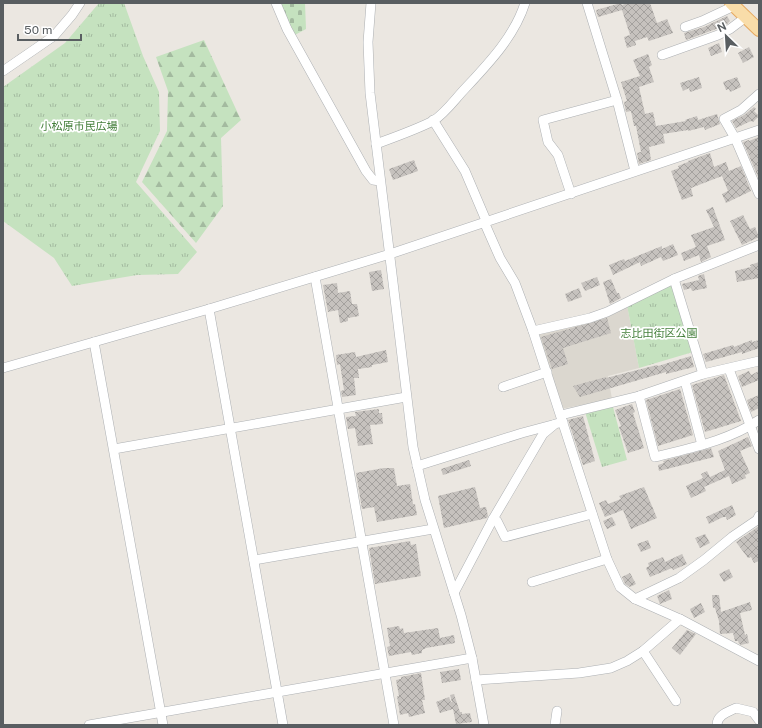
<svg xmlns="http://www.w3.org/2000/svg" width="762" height="728" viewBox="0 0 762 728" font-family="'Public Sans','Noto Sans JP',sans-serif">
<defs>
<pattern id="forest-firs" width="22" height="20" patternUnits="userSpaceOnUse"><rect width="22" height="20" fill="#c5e2bf"/><path d="M5 1l3.5 6h-7zM16 11l3.5 6h-7z" fill="#a3ba9f"/></pattern>
<pattern id="cemetery-stones" width="16" height="16" patternUnits="userSpaceOnUse"><rect width="16" height="16" fill="#c5e2bf"/><path d="M2 7V4a2 2 0 0 1 4 0v3zM10 15v-3a2 2 0 0 1 4 0v3z" fill="#a3ba9f"/></pattern>
<pattern id="park-tufts" width="24" height="20" patternUnits="userSpaceOnUse"><rect width="24" height="20" fill="#c5e2bf"/><path d="M3 7l-1-3M5 7V3M7 7l1-3M15 17l-1-3M17 17v-4M19 17l1-3" fill="none" stroke="#a3ba9f"/></pattern>
<pattern id="building-cross-hatch" width="8" height="8" patternUnits="userSpaceOnUse"><rect width="8" height="8" fill="#c6c2be"/><path d="M0 0l8 8M0 8l8-8" fill="none" stroke="#a4a19e"/></pattern>
</defs>
<rect width="100%" height="100%" fill="#ebe7e1"/>
<polygon fill="#dbd7cf" points="627,305 639,368 608,376 612,399 561,409 537,333"/>
<polygon fill="url(#forest-firs)" points="204,40 241,120 221,138 223,206 196,243 142,182 167,131 168,91 156,57"/>
<polygon fill="url(#cemetery-stones)" points="279,3 305,3 306,29 293,36"/>
<g fill="url(#park-tufts)">
<polygon points="99,3 124,3 143,56 159,92 160,131 136,182 197,252 178,274 137,275 72,286 54,258 3,221 3,87 65,43"/>
<polygon points="671,284 674,286 693,352 639,368 627,305"/>
<polygon points="613,407 627,460 602,467 585,412"/>
</g>
<g fill="url(#building-cross-hatch)">
<polygon points="621,3 622,5 628,3 650,3 657,23 667,19 673,33 649,41 647,37 635,41 636,45 627,48 624,37 630,35 622,10 598,17 596,10"/>
<polygon points="727,16 730,21 727,24 716,29 686,40 684,33 704,27"/>
<polygon points="719,43 722,52 711,56 708,48"/>
<polygon points="749,47 754,57 743,63 738,53"/>
<polygon points="648,54 652,65 649,67 654,82 639,87 645,114 653,112 656,126 686,121 685,120 697,116 698,120 717,114 720,124 705,130 704,127 688,131 688,130 663,134 665,143 649,147 651,160 639,164 637,153 641,152 636,126 634,126 631,111 626,112 624,102 627,101 621,82 640,76 633,60"/>
<polygon points="699,77 702,88 690,92 689,88 683,91 680,83"/>
<polygon points="737,77 741,87 730,92 729,89 726,90 723,82"/>
<polygon points="754,107 756,109 754,111 759,116 753,122 751,121 736,128 732,121 744,115"/>
<polygon points="759,137 759,179 743,142 749,140 749,141"/>
<polygon points="710,153 714,167 726,162 729,171 741,166 751,191 726,203 722,194 728,191 722,176 691,188 693,196 682,200 671,171 679,168 678,166 688,162 688,161"/>
<polygon points="414,160 418,171 393,180 389,169"/>
<polygon points="713,207 725,240 707,246 711,257 701,262 699,255 684,261 681,253 696,247 691,235 714,227 706,210"/>
<polygon points="743,215 750,229 755,227 759,237 742,245 730,221"/>
<polygon points="673,244 678,255 663,261 661,257 641,266 640,262 613,275 609,265 624,259 625,261 662,246 662,249"/>
<polygon points="759,262 759,278 737,282 735,271 751,267 750,265"/>
<polygon points="381,270 384,289 372,291 369,272"/>
<polygon points="704,274 707,288 692,291 691,288 684,290 682,284 699,280 698,276"/>
<polygon points="597,277 600,285 585,291 581,283"/>
<polygon points="611,279 617,293 619,293 621,298 610,304 603,282"/>
<polygon points="337,283 338,293 350,291 352,304 357,304 359,316 348,318 348,321 340,323 338,310 328,312 323,285"/>
<polygon points="579,288 582,297 568,302 565,294"/>
<polygon points="607,318 611,333 563,348 568,364 552,369 541,337"/>
<polygon points="752,340 752,342 759,340 759,348 742,354 742,352 706,362 703,354 733,345 734,347"/>
<polygon points="386,350 388,362 372,365 372,367 358,369 359,378 354,378 356,395 342,397 341,391 344,390 340,364 337,365 336,355 355,352 356,357"/>
<polygon points="691,356 694,367 666,374 666,372 580,397 573,386 606,377 606,378 657,365 658,366"/>
<polygon points="749,371 751,375 759,371 759,380 742,387 738,376"/>
<polygon points="724,375 741,421 705,432 692,385"/>
<polygon points="680,389 693,435 658,446 646,400"/>
<polygon points="759,395 759,408 751,412 747,400"/>
<polygon points="632,404 635,412 633,413 644,448 628,453 619,427 621,426 615,410"/>
<polygon points="379,409 379,413 382,413 383,424 370,425 373,444 358,446 355,428 348,429 346,417 356,416 355,412"/>
<polygon points="583,416 595,461 583,465 568,420"/>
<polygon points="748,437 752,446 740,451 750,473 745,475 746,478 732,484 729,476 704,487 706,491 691,498 686,486 703,478 701,474 707,471 710,477 725,470 718,451"/>
<polygon points="711,448 714,457 659,471 658,465 664,463 663,461"/>
<polygon points="469,460 471,466 443,475 441,469"/>
<polygon points="384,468 394,468 397,486 410,484 413,504 415,504 417,515 377,522 374,507 362,509 356,473"/>
<polygon points="475,487 480,508 486,507 488,516 487,518 444,528 438,496"/>
<polygon points="644,487 657,518 631,529 623,510 605,517 599,503 606,500 608,504 621,499 619,496"/>
<polygon points="732,505 736,515 727,520 726,517 723,517 709,524 706,517"/>
<polygon points="612,517 616,525 607,529 603,521"/>
<polygon points="759,526 759,561 754,563 751,557 748,558 736,542"/>
<polygon points="705,534 710,543 700,548 695,538"/>
<polygon points="648,540 651,548 641,552 637,544"/>
<polygon points="410,541 411,545 416,544 421,576 375,584 369,548"/>
<polygon points="682,554 687,564 673,570 672,568 650,577 646,568 649,566 648,563 663,557 665,562"/>
<polygon points="729,569 733,577 724,582 719,574"/>
<polygon points="630,573 636,584 630,587 625,584 622,577"/>
<polygon points="669,590 672,599 660,604 657,596"/>
<polygon points="712,595 719,595 721,612 750,602 752,610 740,613 745,635 747,634 749,643 741,645 739,643 738,641 735,641 733,633 720,634 719,621 715,608 713,608"/>
<polygon points="701,603 705,612 694,618 690,609"/>
<polygon points="399,626 400,629 403,628 404,633 438,628 440,638 454,635 455,643 426,648 422,650 422,653 412,655 411,652 389,656 387,647 390,646 387,628"/>
<polygon points="687,630 696,634 680,655 672,648"/>
<polygon points="459,669 461,680 442,683 440,672"/>
<polygon points="421,673 425,700 422,700 425,713 409,717 408,713 400,715 397,696 399,696 396,680 401,679 401,677"/>
<polygon points="454,694 460,712 462,712 462,714 470,713 472,722 456,724 453,709 440,713 436,702 449,697 451,702 452,702 450,695"/>
</g>
<g fill="none" stroke-linecap="round" stroke-linejoin="round">
<g stroke="#adb0b3" stroke-width="10">
<g id="minor">
<polyline points="276,3 287,29 366,171 373,180 380,181"/>
<polyline points="371,3 368,42 370,93 413,447 425,500 461,615 472,658 484,725"/>
<polyline points="587,3 617,100 635,171"/>
<polyline points="685,27 702,21 734,6"/>
<polyline points="662,55 718,35 730,29 746,17"/>
<polyline points="3,71 54,36 72,15 80,3"/>
<polyline points="759,94 741,110 724,119 735,138 759,194"/>
<polyline points="433,120 465,171 485,218 485,224 500,258 515,283 533,331 607,559 620,587 635,599 680,619 759,661"/>
<path d="M376,144C395,137 415,130 433,121C444,114 453,102 461,93C486,66 514,38 525,3"/>
<polyline points="571,194 558,155 548,142 543,120 617,100"/>
<polyline points="315,277 394,725"/>
<polyline points="674,279 703,374"/>
<polyline points="209,309 283,725"/>
<polyline points="533,331 590,318 607,312 674,279 759,245"/>
<polyline points="94,342 163,725"/>
<polyline points="3,368 209,309 390,254 759,130"/>
<polyline points="729,369 759,449"/>
<polyline points="685,381 702,445"/>
<polyline points="503,387 547,372"/>
<path d="M639,396L655,457C690,448 728,441 759,420"/>
<polyline points="561,415 639,396 703,374 759,361"/>
<polyline points="114,449 406,397"/>
<polyline points="417,466 522,433 552,425"/>
<polyline points="493,519 497,521 505,537 592,514"/>
<polyline points="254,560 433,529"/>
<polyline points="532,582 607,559"/>
<polyline points="454,593 493,519 543,434 555,424 563,422"/>
<polyline points="635,599 679,578 704,560 732,537 757,520 759,516"/>
<polyline points="643,651 676,701"/>
<polyline points="476,680 579,673 611,668 627,661 643,651 680,619"/>
<polyline points="89,725 472,658"/>
<polyline points="555,725 557,711"/>
<path d="M717,725C717,715 728,712 736,708L753,712L759,720"/>
</g>
</g>
<g stroke="#e6a85f" stroke-width="14">
<polyline id="major" points="731,3 759,30"/>
</g>
<use href="#minor" stroke="#fff" stroke-width="9"/>
<use href="#major" stroke="#f9dda9" stroke-width="12"/>
</g>
<g text-anchor="middle" dominant-baseline="central" stroke-width="3.5" stroke-linejoin="round" paint-order="stroke">
<g font-size="11" fill="#437f3a" stroke="#fff">
<text x="79" y="126">小松原市民広場</text>
<text x="659" y="333">志比田街区公園</text>
</g>
</g>
<rect width="762" height="728" fill="none" stroke="#595e61" stroke-width="8"/>
<g transform="translate(726 36) rotate(335)" stroke="#ffffff" stroke-width="3" paint-order="stroke">
<path d="M0-3L7 15L0 10L-7 15Z" fill="#595e61"/>
<text y="-6" font-size="11" font-weight="bold" text-anchor="middle" fill="#595e61">N</text>
</g>
<path d="M18 34v6h63v-6" fill="none" stroke="#595e61" stroke-width="2"/>
<text x="24" y="34" font-size="12" fill="#595e61" stroke="#ffffff" stroke-width="3" paint-order="stroke">50 m</text>
</svg>
